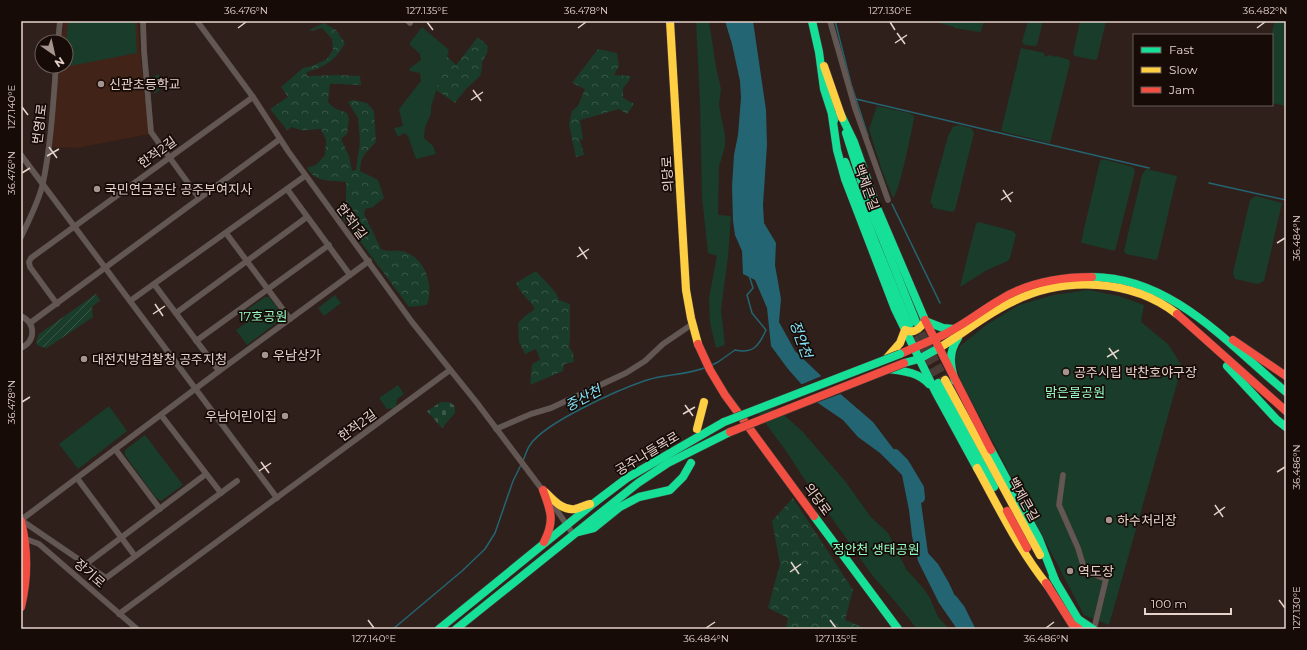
<svg xmlns="http://www.w3.org/2000/svg" width="1307" height="650" viewBox="0 0 1307 650" font-family="Montserrat,'Noto Sans KR',sans-serif">
<defs>
<pattern id="forest-crowns" width="20" height="18" patternUnits="userSpaceOnUse"><rect width="20" height="18" fill="#1a3c2a"/><path d="M2 6a3 3 0 1 1 6 0M12 15a3 3 0 1 1 6 0" fill="none" stroke="#3b5748"/></pattern>
<pattern id="cemetery-stones" width="16" height="16" patternUnits="userSpaceOnUse"><rect width="16" height="16" fill="#1a3c2a"/><path d="M2 7V4a2 2 0 0 1 4 0v3zM10 15v-3a2 2 0 0 1 4 0v3z" fill="#3b5748"/></pattern>
<pattern id="garden-furrows" width="10" height="10" patternUnits="userSpaceOnUse"><rect width="10" height="10" fill="#1a3c2a"/><path d="M-1 1l2-2M0 10L10 0M9 11l2-2" fill="none" stroke="#3b5748"/></pattern>
</defs>
<rect width="100%" height="100%" fill="#2f201b"/>
<polygon fill="#412317" points="64,21 138,21 140,52 149,134 77,148 51,147 59,66 66,66 66,42 61,42"/>
<g fill="#1a3c2a">
<polygon points="68,21 135,21 137,53 64,67 66,66 66,42"/>
<polygon points="696,21 709,21 716,67 721,89 719,106 725,136 725,146 719,167 718,215 731,216 728,257 721,310 725,345 716,348 710,323 709,298 717,256 708,253 702,197 700,102"/>
<polygon points="932,21 984,21 981,31 979,32 954,28 953,26 950,26"/>
<polygon points="1028,21 1043,21 1037,45 1035,46 1025,45 1022,42"/>
<polygon points="1080,21 1106,21 1097,59 1095,60 1075,56 1073,53"/>
<polygon points="1275,21 1286,21 1286,106 1272,103 1271,35"/>
<polygon points="422,27 449,50 431,107 431,113 425,128 424,138 433,146 436,154 416,159 408,136 404,133 398,137 394,128 403,126 399,109 421,81 420,73 410,71 409,69 421,60 420,54 409,44"/>
<polygon points="1021,48 1044,53 1045,57 1049,55 1056,57 1057,56 1069,60 1070,63 1050,143 1001,131"/>
<polygon points="158,74 166,85 154,94 152,78"/>
<path d="M877,106L909,113L914,116V118C912,130 899,193 893,198L882,171L869,129Z"/>
<polygon points="959,125 971,128 974,133 955,210 952,212 933,208 933,205 930,202 948,136 953,127"/>
<polygon points="1103,159 1133,167 1135,171 1115,251 1082,243 1081,242 1100,161"/>
<polygon points="1146,169 1177,176 1158,256 1156,260 1126,254 1124,251 1142,175"/>
<polygon points="1256,196 1282,203 1264,281 1258,284 1235,279 1233,273 1250,200"/>
<polygon points="979,222 1013,231 1016,235 1010,258 1008,261 987,270 960,287 975,227 977,223"/>
<polygon points="1088,290 1119,296 1144,305 1141,322 1168,344 1182,366 1109,625 1084,615 961,381 954,359 960,346 986,325 1019,305 1053,295"/>
<polygon points="335,295 341,303 324,316 318,308"/>
<polygon points="265,297 269,297 282,314 280,320 247,345 236,330 246,323 240,315"/>
<polygon points="398,385 404,394 397,399 396,406 393,408 387,409 379,398"/>
<polygon points="109,406 127,431 78,469 59,444"/>
<polygon points="771,409 776,410 785,416 802,431 845,481 871,517 888,533 906,569 924,589 930,598 938,617 949,629 917,629 898,605 872,575 803,477 786,451 758,413"/>
<polygon points="145,435 183,485 161,501 156,498 125,455 125,450"/>
</g>
<g fill="url(#forest-crowns)">
<path d="M324,23L336,30L345,43C336,60 325,67 307,72V76L340,75L360,76L361,85C351,85 340,83 330,84L328,102L334,108L347,113L349,119L347,134L341,139L349,156L352,171L356,170L360,142L358,118L348,102L353,100L367,103L374,111L376,142C366,153 361,155 360,171L378,180L384,198L373,207L365,209L364,214L381,249C389,253 397,249 405,252C426,259 434,286 427,305L409,307L340,214L346,210L353,217L356,214L346,201V182C330,180 316,183 307,168L316,165L325,155L326,140L321,129C308,129 305,133 292,127L287,130L270,109L288,97L281,87L303,68L312,66L327,59L333,50L332,39L322,28L311,31L309,30Z"/>
<polygon points="478,37 488,46 487,53 482,62 482,69 480,76 466,89 455,103 436,90 447,56 456,65"/>
<polygon points="598,49 617,53 619,66 614,75 631,76 629,81 623,88 623,98 634,104 627,114 619,109 580,120 583,139 580,140 584,155 576,157 569,125 572,111 578,106 585,89 572,83"/>
<path d="M536,271L556,293L559,300L570,304V339L569,347L573,353L574,362L564,364L563,371L530,385L532,364L540,360L536,349L525,354L519,342L518,323L525,316L535,309C530,300 520,293 516,283Z"/>
<polygon points="793,498 853,590 845,620 867,629 786,629 788,618 768,608 780,564 772,521"/>
</g>
<polygon fill="url(#cemetery-stones)" points="441,402 449,402 455,406 455,413 442,428 427,411"/>
<polygon fill="url(#garden-furrows)" points="96,294 100,300 92,307 93,317 47,348 38,346 36,342 39,334"/>
<polygon fill="#236572" points="725,21 753,21 766,110 767,145 763,205 764,223 776,243 775,265 781,299 779,322 795,351 837,391 873,422 904,463 919,488 928,553 938,564 949,583 970,629 957,629 939,603 918,561 912,536 909,510 902,475 880,453 858,437 843,420 818,403 788,369 771,346 767,308 755,280 743,274 742,251 735,235 733,221 732,186 734,155 738,135 741,98 740,81 732,44"/>
<polygon fill="#2f201b" points="824,375 843,393 816,403 800,385"/>
<g fill="none" stroke-linecap="round" stroke-linejoin="round">
<g stroke="#236572" stroke-width="1.5">
<polyline points="835,21 851,84 868,136"/>
<polyline points="856,99 1149,168"/>
<polyline points="1209,183 1286,200"/>
<polyline points="892,204 940,303"/>
<path d="M712,365L718,362L735,350C753,354 759,346 766,330L752,313L747,295L753,288L749,275"/>
<path d="M523,461C525,456 527,449 530,445C545,422 620,389 647,380C667,374 688,375 707,367"/>
<polyline points="393,629 462,571 485,549 495,533 513,481 521,465"/>
</g>
<g stroke="#236572" stroke-width="10">
<polyline points="895,454 904,463 919,488 920,498"/>
<polyline points="953,600 960,609 970,629"/>
</g>
<g stroke="#4a3b36" stroke-width="8" stroke-dasharray="8 4" stroke-linecap="butt">
<polyline points="916,322 945,380"/>
<polyline points="909,326 938,383"/>
</g>
<g stroke="#483b37" stroke-width="6">
<g id="street">
<polyline points="143,21 144,51 151,132 199,198"/>
<polyline points="197,21 253,97 288,151 412,322 477,403 544,492"/>
<polyline points="408,21 410,23"/>
<polyline points="830,21 855,108 888,200"/>
<polyline points="58,42 60,21"/>
<polyline points="21,155 277,498"/>
<polyline points="287,189 350,275"/>
<polyline points="226,233 290,319"/>
<path d="M21,237C29,220 39,201 43,183C51,144 53,105 56,66"/>
<polyline points="154,284 219,371"/>
<polyline points="130,301 305,176"/>
<polyline points="57,304 30,267 29,262 31,258 253,97"/>
<polyline points="176,313 307,217"/>
<path d="M21,316C36,323 36,341 21,348"/>
<polyline points="30,323 280,139"/>
<polyline points="196,341 329,245"/>
<polyline points="161,415 221,493"/>
<polyline points="496,429 531,414 551,408 626,373 645,361 663,344 691,325"/>
<polyline points="115,449 160,509"/>
<polyline points="1063,475 1059,505 1078,548 1085,571 1106,579 1094,629"/>
<polyline points="77,478 135,556"/>
<polyline points="549,499 573,534"/>
<polyline points="21,520 219,371 369,261"/>
<polyline points="21,520 106,578 237,481"/>
<polyline points="26,539 39,544 137,629"/>
<polyline points="86,564 206,474"/>
<polyline points="119,614 450,370"/>
</g>
</g>
<g stroke="#483b37" stroke-width="9">
<g id="fast">
<polyline points="812,21 819,52 824,89 834,120"/>
<polyline points="840,113 854,142 878,210 925,320"/>
<polyline points="832,115 837,150 845,179 895,309 935,391 977,468"/>
<polyline points="846,133 869,205 916,322"/>
<polyline points="845,162 875,242 909,325"/>
<path d="M1092,277C1172,277 1229,345 1286,392"/>
<polyline points="925,321 943,328 954,329"/>
<polyline points="904,363 919,359 939,348"/>
<polyline points="1227,366 1277,420 1286,427"/>
<path d="M889,369C904,371 918,372 929,384"/>
<path d="M955,381C950,365 948,353 958,338"/>
<polyline points="938,383 994,487"/>
<polyline points="991,450 1039,539 1055,580"/>
<polyline points="814,516 898,629"/>
<polyline points="578,532 594,528 620,507 639,497 670,490 683,477 691,463"/>
<polyline points="1053,577 1078,619 1081,629"/>
<polyline points="1078,619 1093,629"/>
<polyline points="439,629 594,503 627,478 724,422"/>
<polyline points="456,629 638,483 668,463 730,432"/>
</g>
</g>
<g stroke="#483b37" stroke-width="9">
<g id="slow">
<polyline points="670,21 686,290 691,318 698,344"/>
<polyline points="824,66 842,118"/>
<path d="M939,348C964,333 987,313 1014,301C1065,276 1132,279 1177,314"/>
<path d="M886,359L900,343L905,330C914,334 920,329 925,321"/>
<polyline points="945,380 1040,555"/>
<polyline points="697,429 704,402"/>
<path d="M977,468C999,508 1019,550 1048,586"/>
<path d="M545,492C553,499 562,511 575,509C580,508 585,505 590,504"/>
</g>
</g>
<g stroke="#483b37" stroke-width="9">
<g id="jam">
<polyline points="1177,314 1286,411"/>
<polyline points="925,320 991,450"/>
<path d="M934,339C958,330 976,314 998,301C1026,283 1059,277 1092,277"/>
<polyline points="1233,340 1286,376"/>
<polyline points="698,344 710,370 725,395 814,516"/>
<polyline points="900,354 934,339"/>
<path d="M543,490C551,511 555,521 544,542"/>
<polyline points="1007,511 1027,548"/>
<path d="M21,521C28,550 28,578 21,607"/>
<polyline points="1046,583 1072,624 1079,629"/>
</g>
</g>
<use href="#street" stroke="#635753" stroke-width="5.5"/>
<use href="#fast" stroke="#16e098" stroke-width="8"/>
<use href="#slow" stroke="#ffcf43" stroke-width="8"/>
<use href="#jam" stroke="#f24e42" stroke-width="8"/>
<g stroke="#483b37" stroke-width="9" stroke-linecap="butt">
<polyline id="fast-bridge" points="724,422 900,354"/>
</g>
<g stroke="#483b37" stroke-width="9" stroke-linecap="butt">
<polyline id="jam-bridge" points="730,432 904,363"/>
</g>
<use href="#fast-bridge" stroke="#16e098" stroke-width="8"/>
<use href="#jam-bridge" stroke="#f24e42" stroke-width="8"/>
</g>
<path fill="none" stroke="#e6d3cc" stroke-width="1.5" d="M427,22L433,30M890,22L895,30M238,28L246,22M578,28L586,22M1257,28L1265,22M897,33L905,44M895,43L907,35M473,90L481,101M471,100L483,92M22,107L28,115M49,147L57,158M47,156L59,149M22,173L30,168M1003,190L1011,202M1001,200L1013,192M1277,243L1285,238M579,247L587,259M577,257L589,249M155,304L163,316M153,314L165,306M1109,348L1117,359M1107,357L1119,350M22,402L30,397M685,405L693,416M683,414L695,407M261,462L269,473M259,471L271,463M1277,472L1285,467M1215,505L1223,517M1214,515L1225,507M791,562L799,574M790,572L801,564M1279,600L1285,608M368,620L374,628M830,620L836,628M706,628L715,622M1046,628L1054,622"/>
<g fill="#a6948e" stroke="#160b07" stroke-width="1.5">
<circle cx="101" cy="84" r="4"/>
<circle cx="97" cy="189" r="4"/>
<circle cx="265" cy="355" r="4"/>
<circle cx="84" cy="359" r="4"/>
<circle cx="1066" cy="372" r="4"/>
<circle cx="285" cy="416" r="4"/>
<circle cx="1109" cy="520" r="4"/>
<circle cx="1070" cy="571" r="4"/>
</g>
<g text-anchor="middle" dominant-baseline="central" stroke-width="3.5" stroke-linejoin="round" paint-order="stroke">
<g font-size="13" fill="#e6d3cc" stroke="#160b07" text-anchor="start">
<text x="109" y="84">신관초등학교</text>
<text x="105" y="189">국민연금공단 공주부여지사</text>
<text x="273" y="355">우남상가</text>
<text x="92" y="359">대전지방검찰청 공주지청</text>
<text x="1074" y="372">공주시립 박찬호야구장</text>
<text x="277" y="416" text-anchor="end">우남어린이집</text>
<text x="1117" y="520">하수처리장</text>
<text x="1078" y="571">역도장</text>
</g>
<g font-size="13" fill="#e6d3cc" stroke="#160b07">
<text transform="translate(39 124) rotate(-83)">번영1로</text>
<text transform="translate(157 152) rotate(-36)">한적2길</text>
<text transform="translate(667 174) rotate(-93)">의당로</text>
<text transform="translate(867 187) rotate(70)">백제큰길</text>
<text transform="translate(352 221) rotate(53)">한적1길</text>
<text transform="translate(357 425) rotate(-36)">한적2길</text>
<text transform="translate(647 453) rotate(-31)">공주나들목로</text>
<text transform="translate(818 499) rotate(54)">의당로</text>
<text transform="translate(1024 499) rotate(61)">백제큰길</text>
<text transform="translate(90 573) rotate(41)">장기로</text>
</g>
<g font-size="13" fill="#95fbc5" stroke="#160b07">
<text x="263" y="316">17호공원</text>
<text x="1075" y="392">맑은물공원</text>
<text x="876" y="549">정안천 생태공원</text>
</g>
<g font-size="14" font-style="italic" fill="#82e5fb" stroke="#160b07">
<text transform="translate(801 339) rotate(70)">정안천</text>
<text transform="translate(583 398) rotate(-28)">중산천</text>
</g>
</g>
<rect width="1307" height="650" fill="none" stroke="#160b07" stroke-width="44"/>
<rect x="1133" y="34" width="140" height="72" fill="#160b07" stroke="#695b56"/>
<rect x="1141" y="47" width="20" height="6" fill="#16e098" stroke="#695b56"/>
<text x="1169" y="54" font-size="12" fill="#e6d3cc">Fast</text>
<rect x="1141" y="67" width="20" height="6" fill="#ffcf43" stroke="#695b56"/>
<text x="1169" y="74" font-size="12" fill="#e6d3cc">Slow</text>
<rect x="1141" y="87" width="20" height="6" fill="#f24e42" stroke="#695b56"/>
<text x="1169" y="94" font-size="12" fill="#e6d3cc">Jam</text>
<g transform="translate(54 54) rotate(146)"><circle r="19" fill="#160b07" stroke="#695b56"/>
<path d="M0-3L7 15L0 10L-7 15Z" fill="#a6948e"/>
<text y="-6" font-size="11" font-weight="bold" text-anchor="middle" fill="#e6d3cc">N</text>
</g>
<path d="M1145 608v6h86v-6" fill="none" stroke="#e6d3cc" stroke-width="2"/>
<text x="1151" y="608" font-size="12" fill="#e6d3cc" stroke="#160b07" stroke-width="3" paint-order="stroke">100 m</text>
<rect x="22" y="22" width="1263" height="606" fill="none" stroke="#e6d3cc" stroke-width="1.5"/>
<g font-size="10" text-anchor="middle" fill="#e6d3cc">
<text x="246" y="14">36.476°N</text>
<text x="427" y="14">127.135°E</text>
<text x="586" y="14">36.478°N</text>
<text x="890" y="14">127.130°E</text>
<text x="1265" y="14">36.482°N</text>
<text transform="translate(11 107) rotate(-90)" y="4">127.140°E</text>
<text transform="translate(11 173) rotate(-90)" y="4">36.476°N</text>
<text transform="translate(1296 238) rotate(-90)" y="4">36.484°N</text>
<text transform="translate(11 402) rotate(-90)" y="4">36.478°N</text>
<text transform="translate(1296 467) rotate(-90)" y="4">36.486°N</text>
<text transform="translate(1296 608) rotate(-90)" y="4">127.130°E</text>
<text x="374" y="642">127.140°E</text>
<text x="706" y="642">36.484°N</text>
<text x="836" y="642">127.135°E</text>
<text x="1046" y="642">36.486°N</text>
</g>
</svg>
